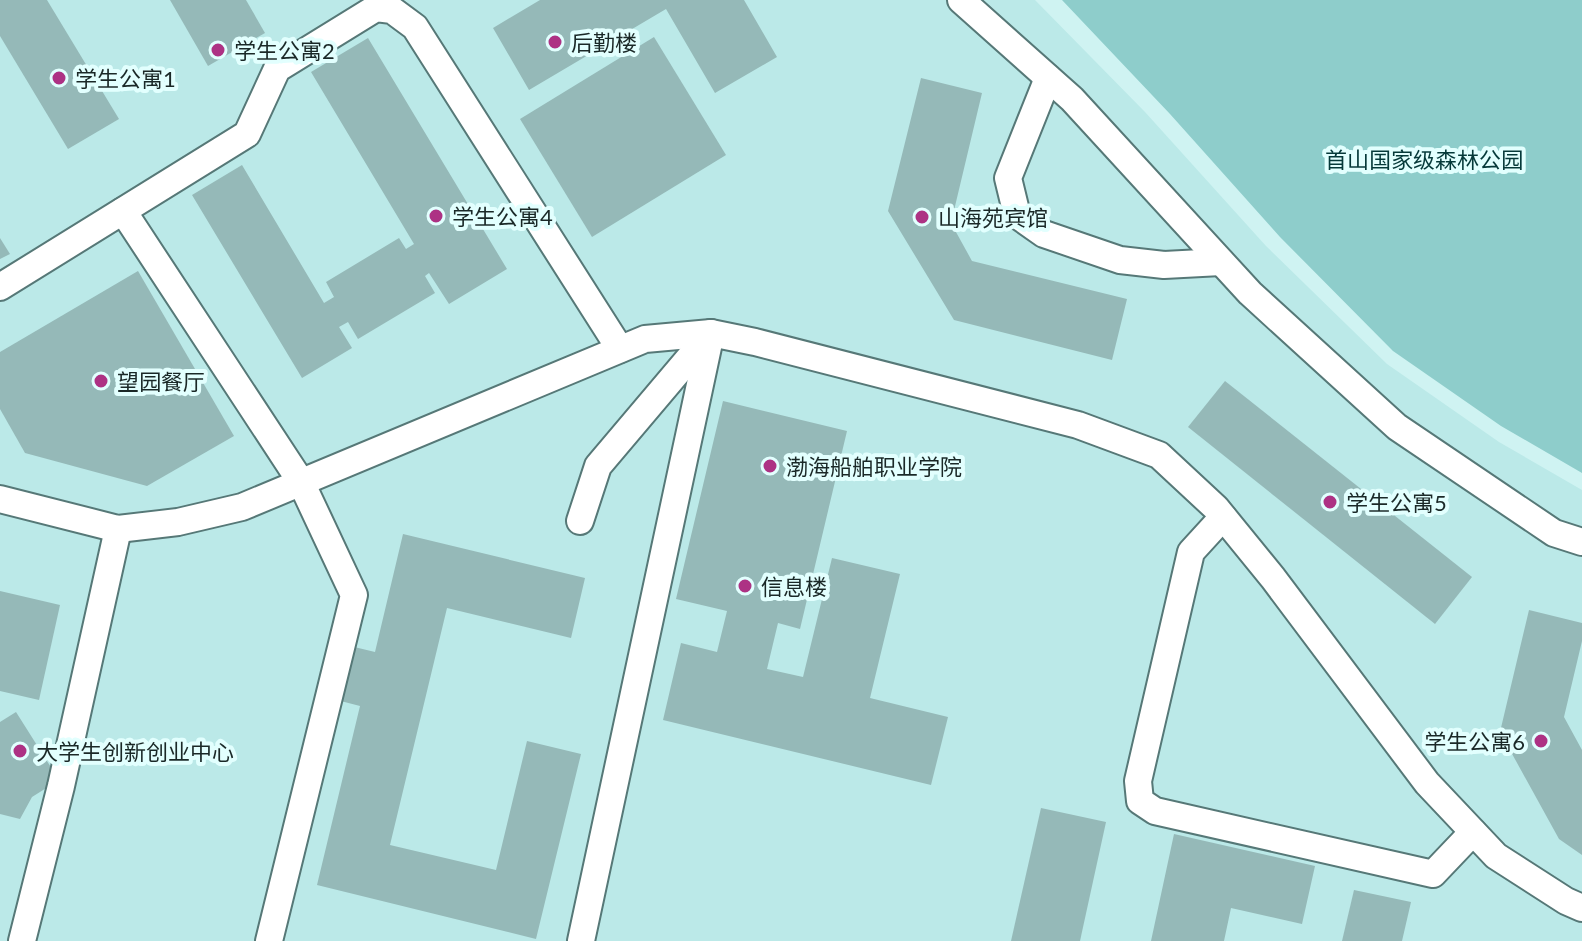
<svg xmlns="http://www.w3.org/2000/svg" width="1582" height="941" viewBox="0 0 1582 941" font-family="Lato,'Noto Sans SC',sans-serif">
<rect width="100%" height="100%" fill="#cff3f2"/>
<polygon fill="#bbe9e8" points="0,0 1035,0 1145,112 1266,246 1387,364 1499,442 1582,490 1582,941 0,941"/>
<polygon fill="#8ecdcb" points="1062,0 1582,0 1582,473 1501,426 1393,351 1280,237 1170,114"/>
<g fill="#95b9b8">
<polygon points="0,0 47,0 119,119 68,149 0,36"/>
<polygon points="170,0 246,0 265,33 208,66"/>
<polygon points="540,0 744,0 777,57 715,93 666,9 529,90 493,28"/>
<polygon points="654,37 726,155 592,237 520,119"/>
<polygon points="368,38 507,269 449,304 429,273 425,276 435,293 358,339 348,322 339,327 352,348 302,378 192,195 242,165 324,303 334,297 326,282 399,238 406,249 414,244 311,72"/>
<polygon points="921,78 982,93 951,223 972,261 1127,299 1112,360 954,320 888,211"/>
<polygon points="0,238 10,254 0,259"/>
<polygon points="138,271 234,436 147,486 25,453 0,409 0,352"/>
<polygon points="1225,381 1472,577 1435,624 1188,427"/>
<polygon points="723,401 847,431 800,629 778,623 767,669 803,677 832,558 900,574 870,698 948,717 931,785 663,720 681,643 717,652 727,611 676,599"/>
<polygon points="403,534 585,578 571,638 447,608 390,845 496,870 527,741 581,754 536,939 317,885 360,706 333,699 346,645 375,652"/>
<polygon points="0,591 60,605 39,700 0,691"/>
<polygon points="1529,610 1582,623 1582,641 1564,717 1582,750 1582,855 1559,839 1500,732"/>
<polygon points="16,712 59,780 32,797 20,819 0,814 0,722"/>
<polygon points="1041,808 1106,822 1080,941 1011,941"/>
<polygon points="1174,834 1315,866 1302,924 1231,908 1224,941 1151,941"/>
<polygon points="1354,890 1411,902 1402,941 1342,941"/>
</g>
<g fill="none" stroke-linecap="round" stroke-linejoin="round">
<g stroke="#567877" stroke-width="30">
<g id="minor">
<polyline points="961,0 1072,99 1250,293 1397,427 1554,533 1582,542"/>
<polyline points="1048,78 1008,178 1017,215 1044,234 1120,260 1164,265 1221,262"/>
<polyline points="123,211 301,482 354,595 269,941"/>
<polyline points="0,287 247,134 277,69 376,8 392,10 415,27 620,349"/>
<polyline points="0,499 118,529 178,522 242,507 645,339 711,333 755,342 1078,425 1159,455 1216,508 1273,578 1427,783 1496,856 1566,901 1582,908"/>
<polyline points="1223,517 1191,552 1138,781 1140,801 1155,811 1433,874 1473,832"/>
<polyline points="580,521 598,466 708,336"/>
<polyline points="22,941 61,786 118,529"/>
<polyline points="581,941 711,333"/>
</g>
</g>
<use href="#minor" stroke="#fff" stroke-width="26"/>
</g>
<g fill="#ad3284" stroke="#e2fffe" stroke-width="3">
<circle cx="555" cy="42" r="8"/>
<circle cx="218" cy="50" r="8"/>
<circle cx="59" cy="78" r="8"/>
<circle cx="436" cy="216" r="8"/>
<circle cx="922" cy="217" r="8"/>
<circle cx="101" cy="381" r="8"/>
<circle cx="770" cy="466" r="8"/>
<circle cx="1330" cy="502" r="8"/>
<circle cx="745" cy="586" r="8"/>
<circle cx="1541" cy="741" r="8"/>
<circle cx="20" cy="751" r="8"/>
</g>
<g text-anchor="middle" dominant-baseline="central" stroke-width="8" stroke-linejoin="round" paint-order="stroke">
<g font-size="22" fill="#1a2827" stroke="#e2fffe" text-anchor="start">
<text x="571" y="42">后勤楼</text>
<text x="234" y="50">学生公寓2</text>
<text x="75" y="78">学生公寓1</text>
<text x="452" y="216">学生公寓4</text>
<text x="938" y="217">山海苑宾馆</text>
<text x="117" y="381">望园餐厅</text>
<text x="786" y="466">渤海船舶职业学院</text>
<text x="1346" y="502">学生公寓5</text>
<text x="761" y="586">信息楼</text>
<text x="1525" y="741" text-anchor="end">学生公寓6</text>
<text x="36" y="751">大学生创新创业中心</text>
</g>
<g font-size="22" fill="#053939" stroke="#e2fffe">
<text x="1424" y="159">首山国家级森林公园</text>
</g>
</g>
</svg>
